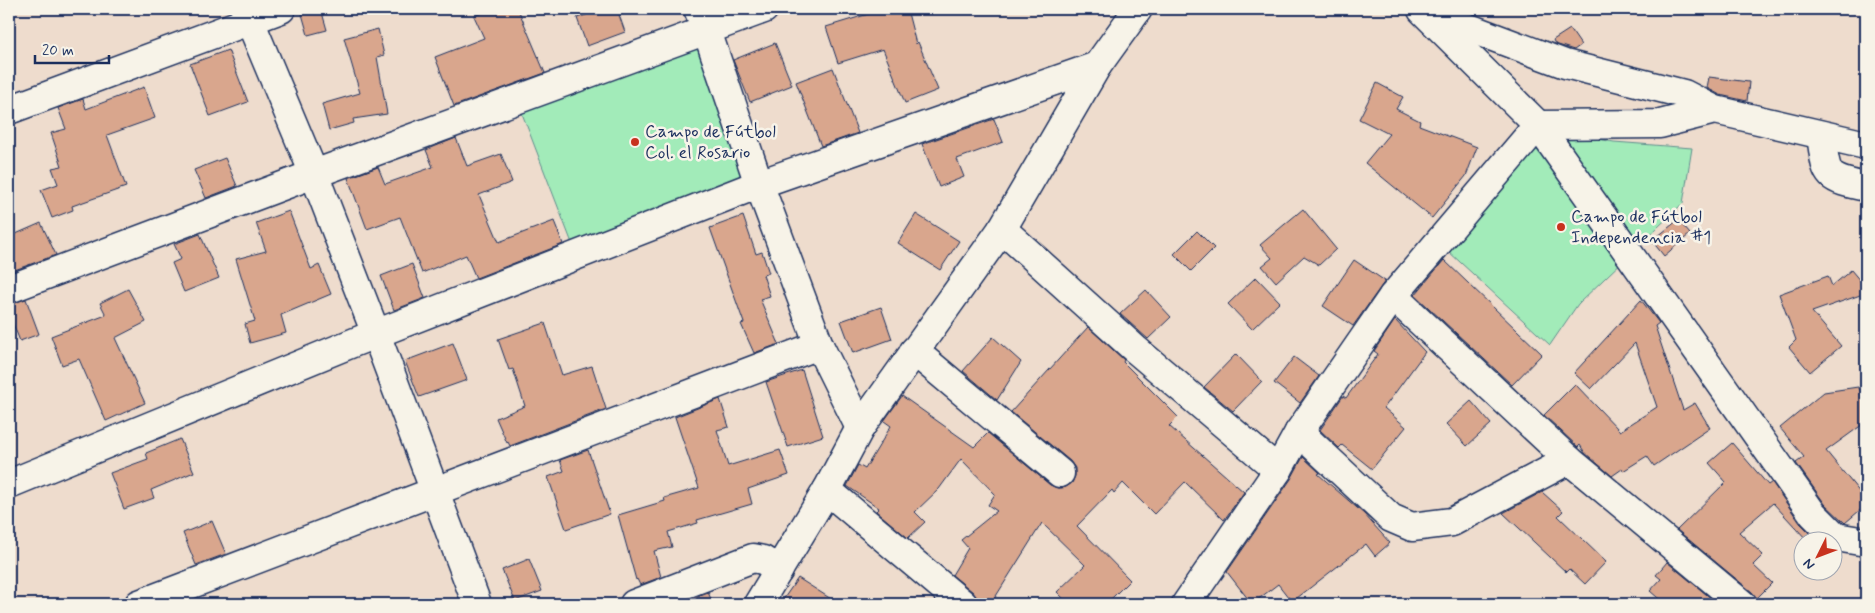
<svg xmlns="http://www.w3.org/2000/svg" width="1875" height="613" viewBox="0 0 1875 613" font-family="Mynerve,sans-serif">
<rect width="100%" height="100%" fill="#eedccd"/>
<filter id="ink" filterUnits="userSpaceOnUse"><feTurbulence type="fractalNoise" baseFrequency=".02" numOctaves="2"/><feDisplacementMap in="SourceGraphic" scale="10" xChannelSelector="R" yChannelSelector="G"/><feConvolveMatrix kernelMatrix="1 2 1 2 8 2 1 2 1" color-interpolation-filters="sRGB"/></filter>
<g filter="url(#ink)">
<g fill="#a2ebb9" stroke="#5e8d8c">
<polygon points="694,34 754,182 575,251 518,103"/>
<polygon points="1533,127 1614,142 1692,148 1683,203 1578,304 1550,345 1448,251"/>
</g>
<g fill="#d9a68d" stroke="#1b2f5e">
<polygon points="321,9 327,30 308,35 302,14"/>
<polygon points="492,9 518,9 545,73 454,106 435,57 484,38 474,16"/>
<polygon points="604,9 617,9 625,32 587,46 577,18"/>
<polygon points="885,9 907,9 916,44 918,42 938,90 905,103 883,49 838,63 826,27"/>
<polygon points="378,29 384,55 377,57 387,114 353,119 354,123 329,130 322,104 360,93 344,38"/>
<polygon points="1570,29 1581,45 1574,50 1555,44 1553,40"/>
<polygon points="775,43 792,85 750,102 733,60"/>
<polygon points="228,50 248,102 210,116 190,64"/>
<polygon points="833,68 858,133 821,146 796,82"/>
<polygon points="1709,77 1749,82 1747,101 1720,95 1707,88"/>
<polygon points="1377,83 1403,97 1396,109 1420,121 1419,125 1477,147 1466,176 1432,218 1365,163 1389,134 1359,119"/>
<polygon points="144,87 155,118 107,135 126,187 72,206 73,210 52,218 41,190 58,184 52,168 62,166 51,133 66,129 58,108 83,99 86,109"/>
<polygon points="994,119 1003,142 957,159 964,177 939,187 922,144"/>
<polygon points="456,138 467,166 501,154 512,182 479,195 499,242 554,221 563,244 476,278 466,255 422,273 400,217 367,229 348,178 378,167 385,184 433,167 426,150"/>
<polygon points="225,158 237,186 206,198 194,170"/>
<polygon points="1303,209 1336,249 1319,265 1304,256 1276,282 1262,266 1272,258 1260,245"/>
<polygon points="289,211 311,269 319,265 331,294 281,315 286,333 250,343 245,324 255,321 236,259 266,251 256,223"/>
<polygon points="916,214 959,241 940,270 898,243"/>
<polygon points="743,216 756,254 762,252 769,273 763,275 770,296 760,299 779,344 754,353 741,324 744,323 710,228"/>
<polygon points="1678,220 1690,234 1664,256 1652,241"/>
<polygon points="41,223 56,255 9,272 9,237"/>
<polygon points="1197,231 1214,248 1191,271 1174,254"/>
<polygon points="200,234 219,278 184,292 172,263 181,259 174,244"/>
<polygon points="1354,260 1385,281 1353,326 1323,306"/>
<polygon points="1444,260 1542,354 1512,385 1415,295"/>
<polygon points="412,264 425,298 394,310 381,276"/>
<polygon points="1851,270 1866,288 1866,293 1812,312 1841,346 1810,372 1789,347 1796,340 1779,294 1828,276 1832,286"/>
<polygon points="1256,277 1280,302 1252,329 1228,304"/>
<polygon points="128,289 146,322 115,338 145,403 106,421 79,359 62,365 51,336 106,315 100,303"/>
<polygon points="1146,290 1171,317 1148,339 1120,314"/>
<polygon points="26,299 39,334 20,341 9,314 9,304"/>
<polygon points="1641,300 1659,323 1655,326 1683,410 1695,403 1710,428 1654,466 1647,456 1623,471 1622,469 1612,476 1585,453 1580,445 1578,447 1544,415 1575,384 1620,431 1657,407 1635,343 1591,389 1574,373"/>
<polygon points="881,307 892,339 853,353 841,321"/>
<polygon points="1395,320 1425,352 1384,408 1406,427 1372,469 1342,445 1339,448 1320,430 1343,396 1346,398 1378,354 1374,351"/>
<polygon points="545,323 562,375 592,366 606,409 510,446 508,442 507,443 496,418 525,406 513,369 509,370 498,339"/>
<polygon points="1088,327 1124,360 1123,362 1178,417 1169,426 1244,492 1224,520 1185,482 1154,514 1123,483 1114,493 1112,490 1077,526 1130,580 1106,604 1069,604 1057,592 1085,565 1042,523 991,604 980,604 973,592 952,575 968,548 961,540 997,511 988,505 995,494 961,459 939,489 915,512 925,522 908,538 876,511 879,508 847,486 858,465 865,469 891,426 884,421 902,396 974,447 988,433 1050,485 1058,488 1066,487 1072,483 1075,476 1075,468 1070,461 1011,412"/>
<polygon points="993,337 1021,362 997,400 963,371"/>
<polygon points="453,343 467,380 419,397 405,361"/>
<polygon points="1236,354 1262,381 1233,411 1204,387"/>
<polygon points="1294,357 1319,376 1300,403 1274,383"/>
<polygon points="802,370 823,436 788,447 766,382"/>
<polygon points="1858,387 1866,397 1866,422 1826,451 1866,500 1866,505 1845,523 1825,504 1796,463 1804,457 1780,428 1824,392"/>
<polygon points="720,399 729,427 717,430 728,466 780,450 789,475 748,489 752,504 697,520 698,523 668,532 672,547 654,551 661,577 640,585 637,579 636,580 618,515 665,501 664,498 699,488 675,417"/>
<polygon points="1471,401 1491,424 1467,446 1446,424"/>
<polygon points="180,439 194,472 151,490 154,498 124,509 110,473 148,459 146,453"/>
<polygon points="1732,443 1768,485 1772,482 1800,523 1817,540 1807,540 1773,503 1739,532 1763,555 1753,565 1772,583 1757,598 1752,592 1677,530 1726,482 1709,463"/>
<polygon points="588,450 610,514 566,529 548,477 564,471 560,460"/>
<polygon points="1303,457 1320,473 1318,474 1364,514 1390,543 1375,556 1366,544 1292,602 1278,584 1252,604 1227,572 1291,479"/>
<polygon points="1542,492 1563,511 1558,516 1606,562 1585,584 1569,569 1566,572 1503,513"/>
<polygon points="212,521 226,554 196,565 183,533"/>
<polygon points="529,559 542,591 515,601 502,570"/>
<polygon points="1667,562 1718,604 1665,604 1650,591 1661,579 1656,575"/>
<polygon points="798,578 839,604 780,604"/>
<polygon points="708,592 713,604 677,604"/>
</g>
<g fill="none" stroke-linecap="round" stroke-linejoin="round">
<g stroke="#1b2f5e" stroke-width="31">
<g id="minor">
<polyline points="245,9 314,174 376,334 477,604"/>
<polyline points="698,9 707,31 759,184 819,345 860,428"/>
<polyline points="1422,10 1538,125 1813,514 1836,537 1866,542"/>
<polyline points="1432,14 1565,64 1684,94 1715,110 1866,145"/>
<polyline points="9,110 281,9"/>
<path d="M1821,135C1827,176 1823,178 1866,187"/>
<polyline points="1002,229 1135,349 1278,470"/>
<polyline points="9,289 314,174 764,9"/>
<polyline points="1393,296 1569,460 1742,604"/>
<polyline points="914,351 1060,473"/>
<polyline points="1299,432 1391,518 1412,527 1452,522 1569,460"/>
<polyline points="9,484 355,342 759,184 1097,66"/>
<polyline points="827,490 963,604"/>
<polyline points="139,604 819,345"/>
<polyline points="634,604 753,558 763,560 779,570"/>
<polyline points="758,604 827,490 860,428 1002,229 1097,66 1138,9"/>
<polyline points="1186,604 1278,470 1299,432 1393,296 1538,125 1660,124 1715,110"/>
</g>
</g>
<use href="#minor" stroke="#f7f3e8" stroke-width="28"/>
</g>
</g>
<g fill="#c8321e" stroke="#f7f3e8" stroke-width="2">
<circle cx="635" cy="142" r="5"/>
<circle cx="1561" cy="227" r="5"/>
</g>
<g text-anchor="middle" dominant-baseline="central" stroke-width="5" stroke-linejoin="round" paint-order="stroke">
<g font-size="18" fill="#1b2f5e" stroke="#f7f3e8" text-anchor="start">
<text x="645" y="132">Campo de Fútbol<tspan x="645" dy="21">Col. el Rosario</tspan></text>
<text x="1571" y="217">Campo de Fútbol<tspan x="1571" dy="21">Independencia #1</tspan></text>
</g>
</g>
<rect width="1875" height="613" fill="none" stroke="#f7f3e8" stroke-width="30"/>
<rect x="15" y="15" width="1845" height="583" fill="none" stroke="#1b2f5e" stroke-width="2" filter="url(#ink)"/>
<g transform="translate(1818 556) rotate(228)"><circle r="24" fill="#f7f3e8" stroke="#9fa5b1"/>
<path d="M0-4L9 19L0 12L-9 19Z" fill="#c8321e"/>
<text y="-8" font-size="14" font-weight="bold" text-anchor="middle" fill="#1b2f5e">N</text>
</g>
<path d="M35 55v8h74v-8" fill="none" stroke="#1b2f5e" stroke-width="2.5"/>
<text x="42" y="55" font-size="15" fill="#1b2f5e" stroke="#f7f3e8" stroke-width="4" paint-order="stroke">20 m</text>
</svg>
